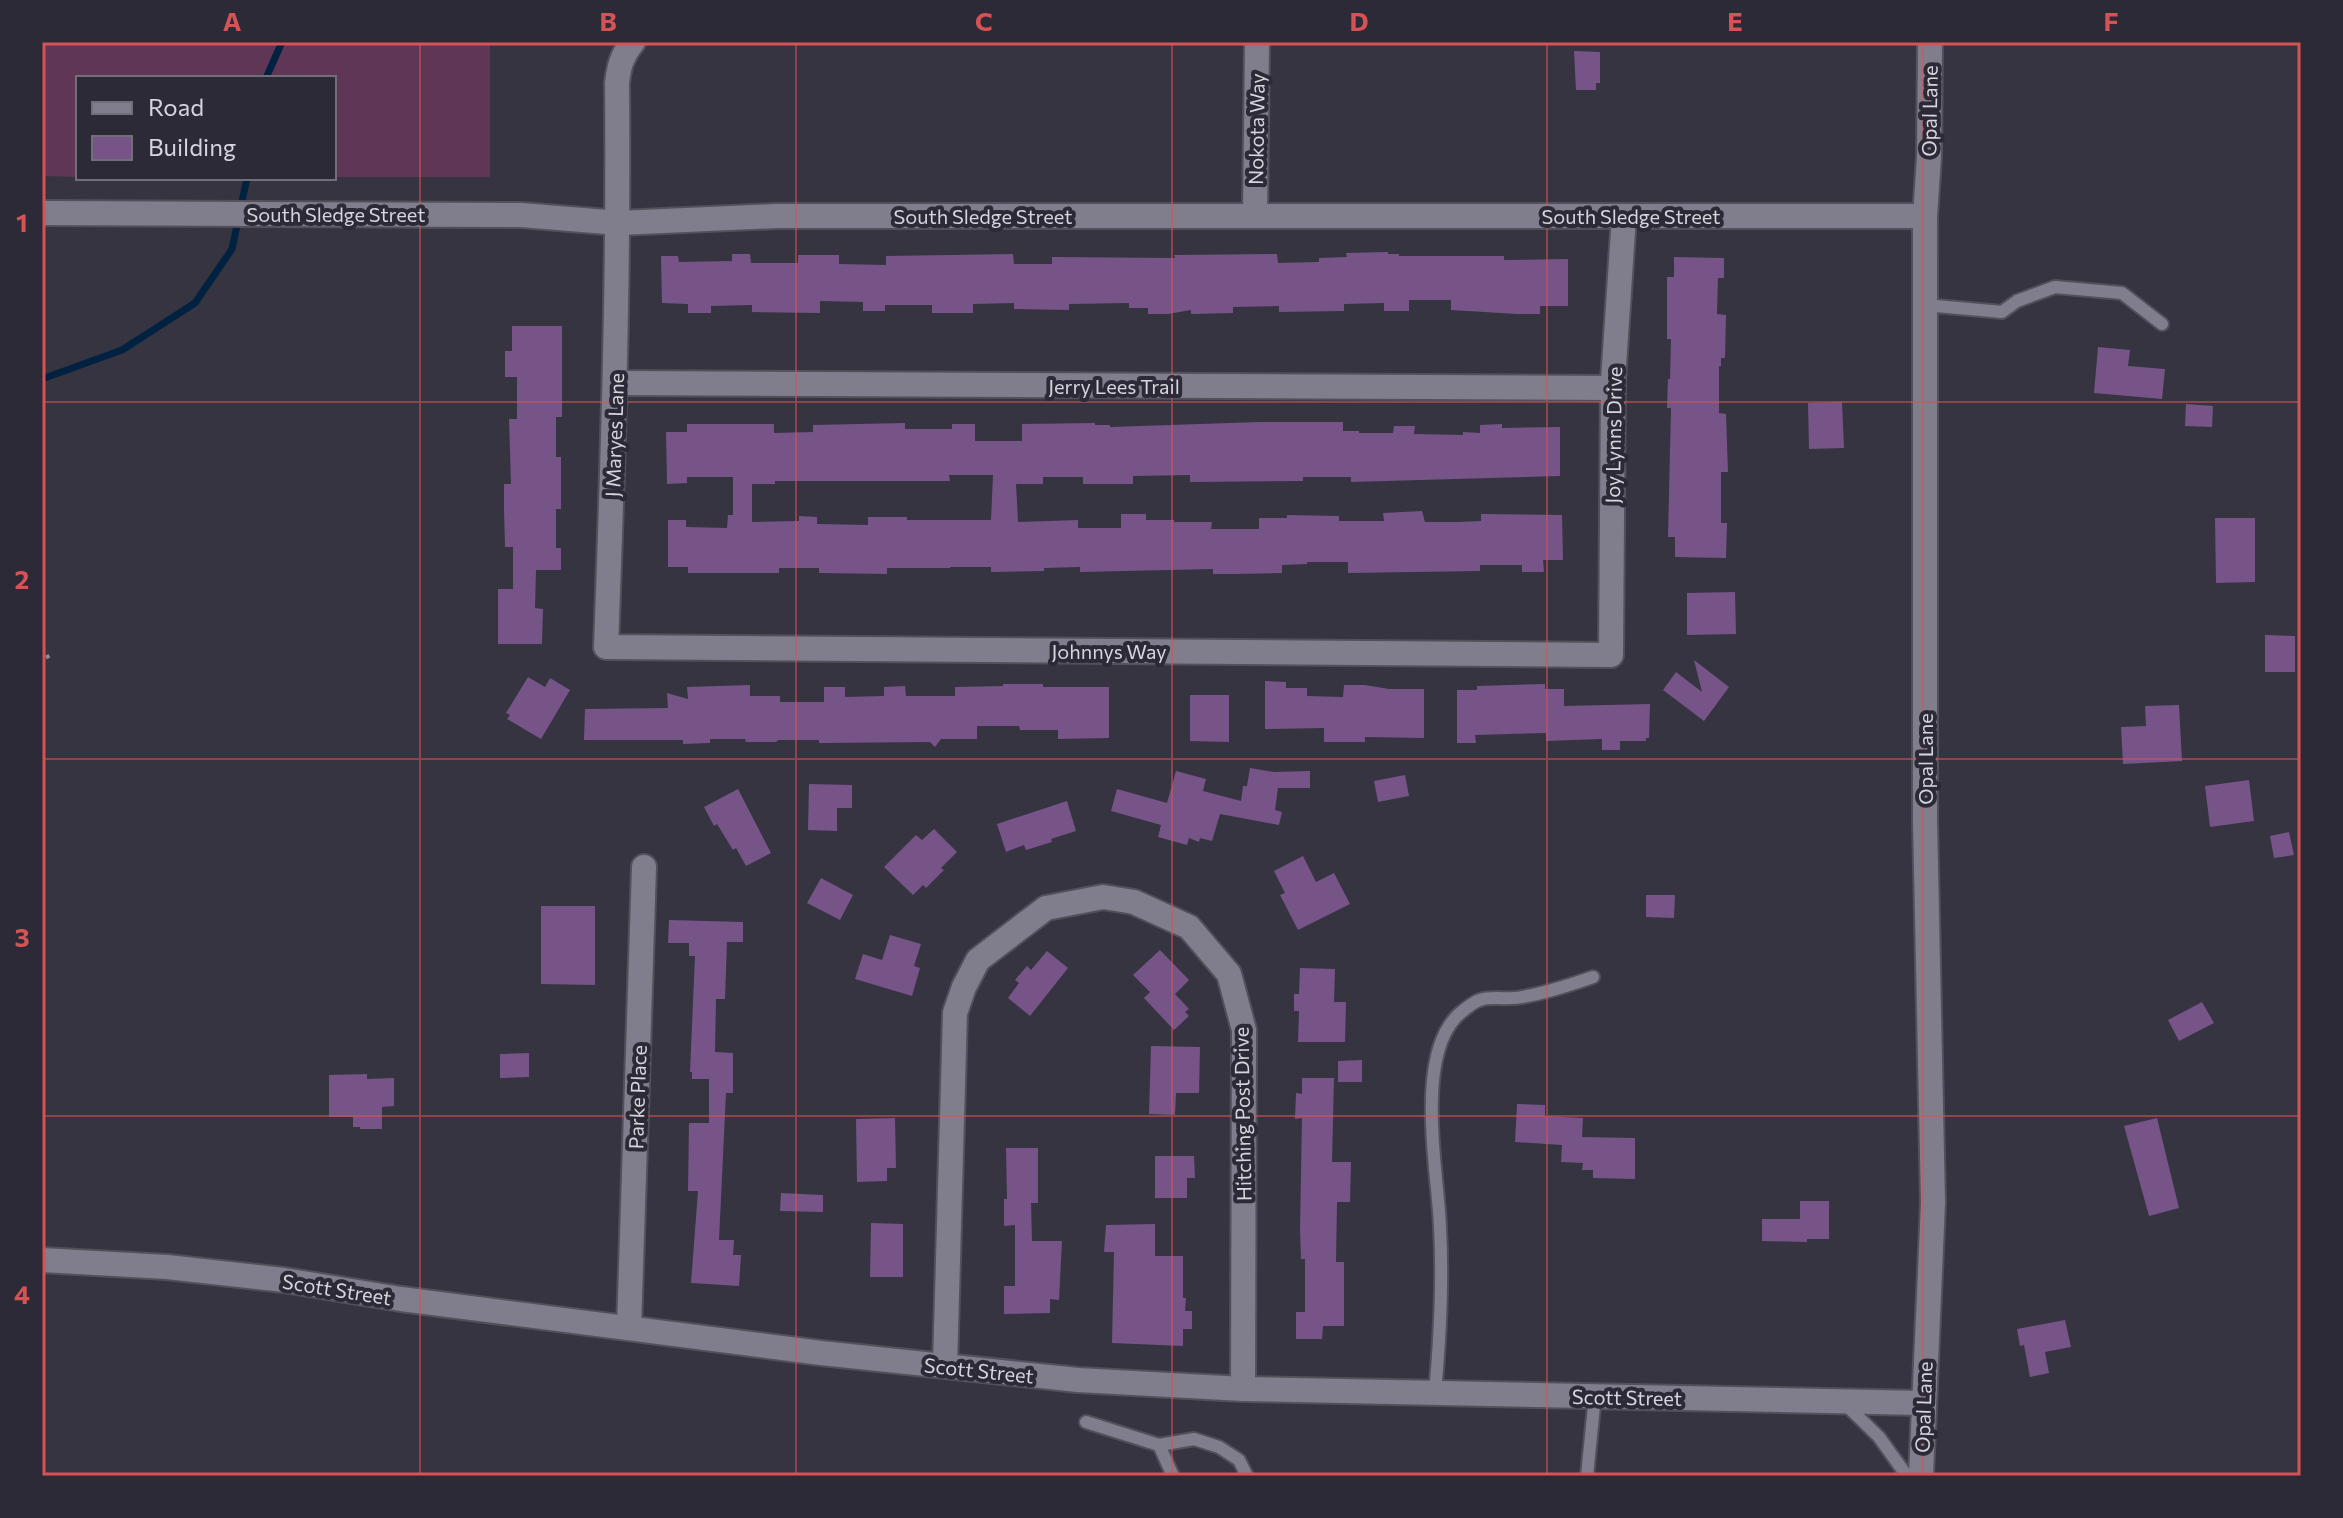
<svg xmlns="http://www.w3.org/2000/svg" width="2343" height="1518" viewBox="0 0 2343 1518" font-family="Commissioner,sans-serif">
<rect width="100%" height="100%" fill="#363440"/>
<polygon fill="#5f3656" points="42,42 490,42 490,177 334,177 334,78 78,78 78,177 42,176"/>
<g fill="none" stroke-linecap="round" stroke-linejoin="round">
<g stroke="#002240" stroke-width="7">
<polyline points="266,78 282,42"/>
<polyline points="42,379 122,350 195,303 232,249 247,178"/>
</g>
</g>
<g fill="#765488" fill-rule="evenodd">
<polygon points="1574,51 1600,52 1600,83 1596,83 1596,90 1576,90"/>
<polygon points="1388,252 1388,254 1399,254 1399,256 1504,256 1504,260 1568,259 1568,306 1540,306 1540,314 1517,314 1451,310 1451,300 1409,300 1409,311 1384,311 1384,303 1344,304 1344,311 1279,312 1279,306 1233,307 1233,313 1191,314 1191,310 1168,314 1148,314 1148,308 1129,308 1129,303 1069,304 1069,310 1014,309 1014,303 973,304 973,313 932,313 932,305 885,305 885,311 863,311 863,302 820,301 820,313 752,312 752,305 711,306 711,313 688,313 688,304 662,303 661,256 678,256 679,262 732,261 732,254 750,254 751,263 798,263 798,255 839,255 839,264 886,265 886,256 1013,254 1014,264 1052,264 1052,257 1175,258 1174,255 1277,254 1278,263 1319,262 1319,258 1347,257 1346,253"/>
<polygon points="1674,257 1724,258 1724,278 1718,278 1717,314 1726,315 1725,358 1721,358 1721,366 1719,366 1719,413 1726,414 1728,472 1721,472 1721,523 1727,523 1726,558 1675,557 1675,537 1668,537 1671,408 1667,408 1668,379 1670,379 1671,339 1667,339 1667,277 1674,277"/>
<polygon points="512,326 562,326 562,417 556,417 556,457 561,457 561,509 556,509 556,548 561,548 561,570 536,570 535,608 543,609 542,644 498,644 498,589 513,589 513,547 505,547 504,509 504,484 511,484 509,419 517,419 517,377 505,377 505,351 512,351"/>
<polygon points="2098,347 2130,350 2128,366 2165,369 2162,399 2094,393"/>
<polygon points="1842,402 1844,448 1809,449 1808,403"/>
<polygon points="2186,404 2213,406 2212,427 2185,426"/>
<path d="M1260,422H1343V431H1359V433H1393L1394,426H1415L1414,434L1463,435V432L1480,433V425L1502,424V428L1560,427V476L1351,482V477H1303V481L1190,482V475L1133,476V484H1083V477H1043V484H1016L1018,522L1078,520V528H1121V514H1146V520H1174V522H1212L1211,529H1259V518H1287V515L1339,516V521H1384L1383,513L1422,511L1425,522H1458L1481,521V514L1562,515L1563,560H1543L1544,572H1522V565H1480V571L1348,573V562H1307V564L1282,565V573L1234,574H1213V569L1080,572V567L1044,568V571L991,572V567H950V568H887V574L819,573V568H779V573H688V567H668V520H686V527L727,528L728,515H733V477H687V483L667,484L666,432H687V424H774V433L813,432V425L905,423V429H952V424H975V441H1022V424L1095,423V425H1110V427ZM949,475H993L991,520H907V517H868V525L817,524V517L799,516V521L752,522V484H775V481H950Z"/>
<polygon points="2215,518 2255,518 2255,582 2216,583"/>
<polygon points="1735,592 1736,634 1687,635 1687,593"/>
<polygon points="2265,635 2295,636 2295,672 2265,672"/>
<polygon points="1694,660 1729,687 1704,721 1663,690 1676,672 1702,692"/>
<polygon points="528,677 545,687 550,678 570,690 541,739 507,719 510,715 506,713"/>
<polygon points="1265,681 1286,682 1286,688 1307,688 1307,696 1343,697 1344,685 1365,685 1389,689 1424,689 1424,738 1365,737 1365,742 1324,742 1324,728 1265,729"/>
<polygon points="1003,684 1043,684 1043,687 1109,687 1109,738 1058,739 1058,730 1020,730 1019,726 977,726 977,739 941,739 935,747 930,742 819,743 819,740 778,740 776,742 746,742 745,739 710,739 710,743 683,744 683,740 584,740 585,709 668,708 667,693 688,699 687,687 750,685 750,696 780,696 780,702 824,702 824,687 845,687 845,697 884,696 884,687 905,686 906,696 955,696 955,687 1003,686"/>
<polygon points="1545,684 1545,689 1564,689 1564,706 1650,704 1649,738 1646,738 1646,741 1620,741 1620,750 1602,750 1602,739 1546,741 1546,733 1475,735 1476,743 1457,743 1457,690 1477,690 1477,686"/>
<polygon points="1190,695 1229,695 1229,742 1190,741"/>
<polygon points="2179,705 2182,761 2123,764 2121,727 2146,726 2145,706"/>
<polygon points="1250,768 1274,772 1310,771 1310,788 1278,788 1275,810 1282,812 1279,825 1220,814 1212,841 1200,838 1199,842 1189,838 1187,845 1158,837 1161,825 1111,811 1117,789 1167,803 1176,771 1206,779 1203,791 1241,801 1243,786 1247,786"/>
<polygon points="1405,775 1409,796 1378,802 1374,781"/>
<polygon points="2249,780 2254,821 2210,827 2205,786"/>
<polygon points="809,784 852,785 852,808 837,808 837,831 808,830"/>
<polygon points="738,789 771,853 746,866 736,848 733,850 717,824 714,826 704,807"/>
<polygon points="1067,801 1076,831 1051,839 1052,842 1026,850 1024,845 1006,852 997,824"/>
<polygon points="934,829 957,852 941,868 944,870 926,888 923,885 913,895 884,867 916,835 922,840"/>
<polygon points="2289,832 2294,855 2274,858 2270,836"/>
<polygon points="1303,856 1316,882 1334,873 1350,904 1298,930 1280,895 1285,893 1274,871"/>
<polygon points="821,878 853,895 840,920 807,903"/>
<polygon points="1646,895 1675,895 1674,918 1646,917"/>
<polygon points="541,906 595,906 595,985 541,984"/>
<polygon points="669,920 743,922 743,942 727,942 725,999 716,999 715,1052 733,1053 733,1093 726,1093 719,1240 734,1240 733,1255 741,1255 739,1286 691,1283 698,1191 688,1191 689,1123 709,1123 709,1079 692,1079 692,1072 690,1072 695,956 689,956 689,943 668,943"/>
<polygon points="890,935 921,944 914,966 920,968 912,996 855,979 863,954 882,960"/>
<polygon points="1160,950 1189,980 1175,994 1189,1009 1185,1012 1189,1016 1174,1030 1144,998 1150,992 1133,975"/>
<polygon points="1047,951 1068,968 1030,1016 1008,998 1019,983 1015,980 1027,966 1031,970"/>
<polygon points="1300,968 1335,969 1334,1002 1346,1002 1345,1042 1298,1042 1299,1011 1294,1011 1294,994 1299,994"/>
<polygon points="2202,1002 2214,1023 2179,1041 2168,1020"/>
<polygon points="1151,1046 1200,1047 1199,1093 1176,1093 1175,1115 1149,1114"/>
<polygon points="529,1053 529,1077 500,1078 500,1054"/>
<polygon points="1362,1060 1362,1082 1338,1082 1338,1061"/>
<polygon points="367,1074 367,1079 394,1078 394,1106 382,1107 382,1129 360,1129 360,1127 353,1127 353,1117 329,1117 329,1075"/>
<polygon points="1302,1078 1334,1078 1332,1162 1351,1162 1350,1202 1337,1202 1336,1262 1344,1262 1344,1326 1323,1326 1322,1339 1296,1339 1296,1312 1305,1312 1305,1259 1301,1259 1300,1229 1302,1118 1295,1119 1296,1093 1302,1094"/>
<polygon points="1517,1104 1545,1105 1545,1116 1583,1118 1582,1137 1635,1138 1635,1179 1593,1178 1593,1170 1582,1170 1583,1163 1561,1162 1562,1145 1515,1142"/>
<polygon points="895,1118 896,1168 887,1168 887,1181 857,1182 856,1119"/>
<polygon points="2157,1118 2179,1208 2149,1216 2124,1126"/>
<polygon points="1006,1148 1038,1148 1038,1203 1031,1203 1032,1241 1062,1241 1059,1300 1050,1299 1050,1313 1004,1314 1004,1286 1015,1286 1015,1225 1004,1226 1004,1199 1007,1199"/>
<polygon points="1155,1156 1194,1156 1195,1178 1187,1178 1187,1198 1155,1198"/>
<polygon points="781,1193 823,1195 823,1212 780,1211"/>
<polygon points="1800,1201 1829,1201 1829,1239 1807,1239 1807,1242 1762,1241 1762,1219 1800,1219"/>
<polygon points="871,1223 903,1224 903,1277 870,1277"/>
<polygon points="1155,1224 1155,1256 1183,1256 1183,1298 1186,1298 1185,1311 1192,1311 1192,1329 1183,1329 1183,1346 1112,1343 1114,1252 1104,1252 1106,1225"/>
<polygon points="2065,1320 2071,1347 2045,1352 2049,1373 2030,1377 2024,1345 2020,1346 2017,1329"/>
</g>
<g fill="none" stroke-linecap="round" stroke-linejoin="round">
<g stroke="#52505a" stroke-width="16">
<g id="service">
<polyline points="1925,305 2002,312 2017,301 2055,287 2122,293 2162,324"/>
<path d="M1435,1393C1440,1338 1443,1282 1440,1227C1438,1171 1412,1047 1464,1010C1468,1007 1475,1001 1480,1000C1490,996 1510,1000 1522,997C1546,993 1570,985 1593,977"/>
<polyline points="1844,1403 1879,1437 1907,1476"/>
<polyline points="1086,1422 1159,1445 1194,1439 1219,1447 1239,1460 1247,1476"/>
<polyline points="1159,1445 1173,1476"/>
<polyline points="1587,1476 1595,1396"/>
</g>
</g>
<g stroke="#52505a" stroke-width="28">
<g id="minor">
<path d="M633,42C622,55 619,66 617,83C619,272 613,459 606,647L1611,655L1613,381L1624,216"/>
<polyline points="42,213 521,215 619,223 777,216 1925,216"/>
<polyline points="1255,216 1257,42"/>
<polyline points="616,383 1613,388"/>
<polyline points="42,1260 167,1267 284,1280 401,1299 821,1353 1078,1380 1243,1389 1923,1403"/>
<polyline points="629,1328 644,867"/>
<polyline points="945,1366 955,1013 964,987 978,960 1046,908 1103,897 1134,902 1189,927 1229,974 1244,1030 1243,1389"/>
<polyline points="1921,1476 1933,1203 1925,820 1925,216 1929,157 1930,42"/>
</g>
</g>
<polyline stroke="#8d8c96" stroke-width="4" stroke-dasharray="4 6" stroke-linecap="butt" points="42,646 50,661"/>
<use href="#service" stroke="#807e8c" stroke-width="12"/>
<use href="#minor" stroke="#807e8c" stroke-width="24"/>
</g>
<path fill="none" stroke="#d65355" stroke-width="2" stroke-opacity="0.55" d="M420,42V1476M796,42V1476M1172,42V1476M1547,42V1476M1923,42V1476M42,402H2301M42,759H2301M42,1116H2301"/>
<g text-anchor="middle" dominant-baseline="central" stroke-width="8" stroke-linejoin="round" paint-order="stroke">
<g font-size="20" fill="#d6d5dd" stroke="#2c2a36">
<text transform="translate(1929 111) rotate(-89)">Opal Lane</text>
<text transform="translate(1256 129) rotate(-89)">Nokota Way</text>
<text x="336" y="214">South Sledge Street</text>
<text x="983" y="216">South Sledge Street</text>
<text x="1631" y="216">South Sledge Street</text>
<text x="1114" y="386">Jerry Lees Trail</text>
<text transform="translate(614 435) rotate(-88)">J Maryes Lane</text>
<text transform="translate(1613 435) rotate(-89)">Joy Lynns Drive</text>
<text x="1109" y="651">Johnnys Way</text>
<text transform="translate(1925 759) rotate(-90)">Opal Lane</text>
<text transform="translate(637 1097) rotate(-88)">Parke Place</text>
<text transform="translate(1242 1114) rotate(-91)">Hitching Post Drive</text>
<text transform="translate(337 1289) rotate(9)">Scott Street</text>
<text transform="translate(979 1370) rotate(6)">Scott Street</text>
<text transform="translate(1627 1397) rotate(1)">Scott Street</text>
<text transform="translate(1923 1407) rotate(-88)">Opal Lane</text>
</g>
</g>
<rect width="2343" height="1518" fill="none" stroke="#2c2a36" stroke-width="88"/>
<rect x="76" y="76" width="260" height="104" fill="#2c2a36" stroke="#706e79" stroke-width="2"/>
<rect x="92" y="102" width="40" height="12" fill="#807e8c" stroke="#706e79" stroke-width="2"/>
<text x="148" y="116" font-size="24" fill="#d6d5dd">Road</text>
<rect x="92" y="136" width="40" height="24" fill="#765488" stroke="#706e79" stroke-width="2"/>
<text x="148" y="156" font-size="24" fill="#d6d5dd">Building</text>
<rect x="44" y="44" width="2255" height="1430" fill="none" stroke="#d65355" stroke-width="3"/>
<g font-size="26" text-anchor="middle" font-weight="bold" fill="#d65355">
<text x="232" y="31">A</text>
<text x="608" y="31">B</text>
<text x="984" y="31">C</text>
<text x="1359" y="31">D</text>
<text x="1735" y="31">E</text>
<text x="2111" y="31">F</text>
<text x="22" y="232">1</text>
<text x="22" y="589">2</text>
<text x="22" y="947">3</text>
<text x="22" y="1304">4</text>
</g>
</svg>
